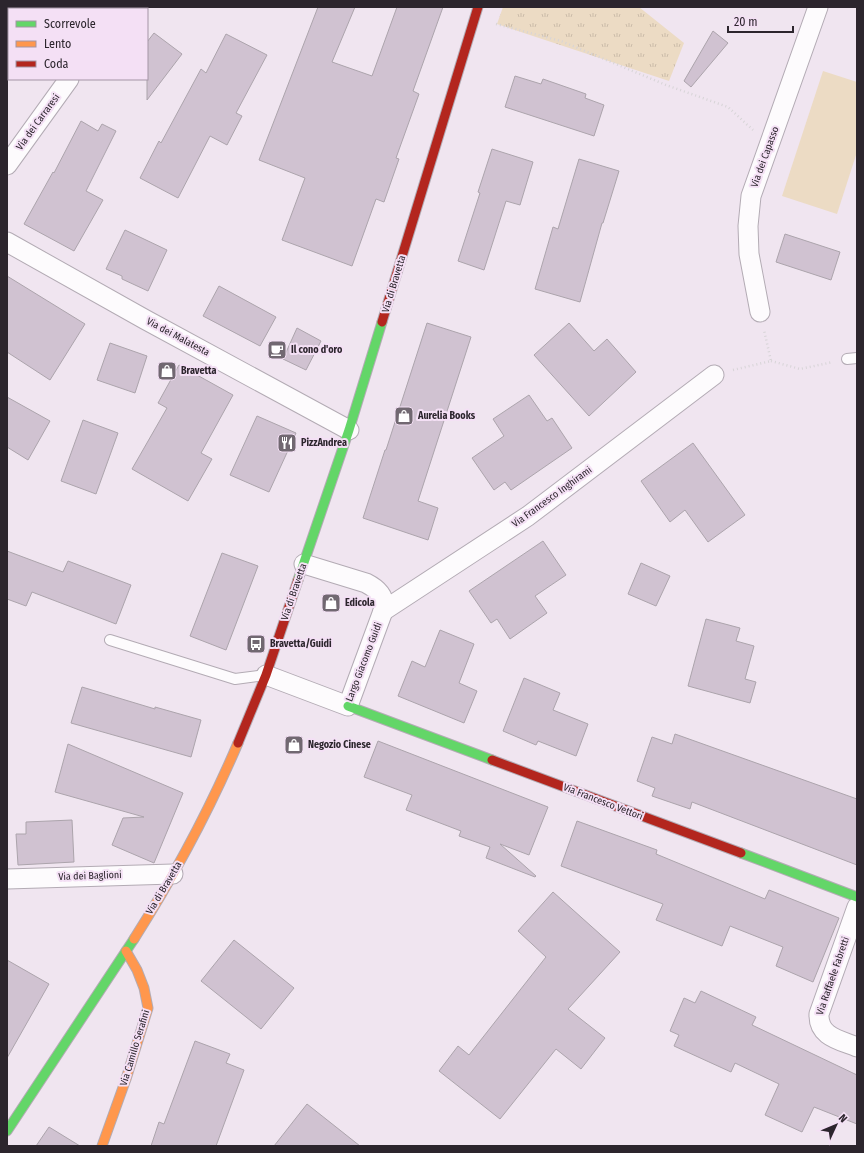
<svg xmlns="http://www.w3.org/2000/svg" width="864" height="1153" viewBox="0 0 864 1153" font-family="'Fira Sans Condensed',sans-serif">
<defs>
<pattern id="grass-tufts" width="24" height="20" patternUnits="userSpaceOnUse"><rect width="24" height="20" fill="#ecdbc4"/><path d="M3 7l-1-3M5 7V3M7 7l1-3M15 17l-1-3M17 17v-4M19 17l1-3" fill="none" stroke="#cbbca9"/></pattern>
</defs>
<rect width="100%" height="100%" fill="#f0e5f0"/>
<polygon fill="url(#grass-tufts)" points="503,7 639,7 684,43 669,81 497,24"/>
<polygon fill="#ecdbc4" points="823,71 857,82 857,152 837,214 782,196"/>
<g fill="#d0c2d1" stroke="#aca4ac">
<polygon points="318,7 355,7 332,62 372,76 397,7 443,7 413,91 419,94 396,158 399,159 384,202 376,199 352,266 282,240 305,178 259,160"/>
<polygon points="713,31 728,43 691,87 684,81"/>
<polygon points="154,33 182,54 147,100 147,42"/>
<polygon points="226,34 267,55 236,113 242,116 227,145 210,136 178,198 140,178 159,141 161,143 201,69 206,73"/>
<polygon points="515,76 541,84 543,79 586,94 585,98 604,105 594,136 505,107"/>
<polygon points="81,121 98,131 102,124 116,131 86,191 103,200 74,251 24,224 53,172 54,173"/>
<polygon points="492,149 533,162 520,205 506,201 484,270 458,261 480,193 478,192"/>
<polygon points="579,159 619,171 603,223 602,223 580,302 535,289 553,227 558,229"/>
<polygon points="125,230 167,250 148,291 122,279 122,276 106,269"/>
<polygon points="785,234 840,252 831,280 776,262"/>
<polygon points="7,276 85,324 50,380 7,352"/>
<polygon points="219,286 276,317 260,346 203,316"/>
<polygon points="427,323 471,337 418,501 438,508 428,540 363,518 385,450 386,450"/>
<polygon points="569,323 594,351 607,339 636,372 589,416 534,355"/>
<polygon points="297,328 321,341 306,370 283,359"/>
<polygon points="110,343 147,356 135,393 97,380"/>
<polygon points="179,365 233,395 201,453 212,459 188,501 132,469 167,408 158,403"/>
<polygon points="529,395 547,421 552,418 572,448 511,490 505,482 494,490 472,458 504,436 493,419"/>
<polygon points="7,397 50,421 28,460 7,447"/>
<polygon points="257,416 296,433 269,492 230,475"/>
<polygon points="83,420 118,433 96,494 61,481"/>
<polygon points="693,443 745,515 708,542 685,510 670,522 641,481"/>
<polygon points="543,541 566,575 535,596 547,613 510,639 497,619 491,623 469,591"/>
<polygon points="7,551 63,572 68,561 131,585 116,624 32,592 26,606 7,599"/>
<polygon points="222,553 258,566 226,650 190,636"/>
<polygon points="641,563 670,576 656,606 628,594"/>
<polygon points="706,619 740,628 736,641 754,646 745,679 756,682 750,703 688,686"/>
<polygon points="440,630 474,644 459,683 477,691 464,723 398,696 412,661 425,667"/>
<polygon points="524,678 560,693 553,710 588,724 576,756 538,741 536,745 503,731"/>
<polygon points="82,687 155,709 155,707 201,720 191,757 71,723"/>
<polygon points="675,734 857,799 857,865 692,802 690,809 652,796 655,788 637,781 652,737 672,744"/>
<polygon points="378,741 548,807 529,855 500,844 536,876 535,877 486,858 490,847 459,836 461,831 406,810 412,795 364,777"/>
<polygon points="68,744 183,793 154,863 112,845 123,818 144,817 55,792"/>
<polygon points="72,820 74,862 18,865 16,834 26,834 26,822"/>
<polygon points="577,821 657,850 656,854 765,899 769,890 839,918 813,982 776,966 783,947 730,926 722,946 656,920 663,904 561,866"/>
<polygon points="553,892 620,952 568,1009 605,1038 581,1069 556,1049 500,1119 439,1071 458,1046 469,1055 546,957 518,931"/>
<polygon points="234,940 294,988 261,1029 201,981"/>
<polygon points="7,960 49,984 7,1058"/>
<polygon points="701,991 756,1017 752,1025 857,1075 857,1124 814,1107 802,1132 765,1115 779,1084 735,1063 731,1072 674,1046 679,1035 670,1031 684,998 695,1003"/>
<polygon points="195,1041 230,1054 226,1063 244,1070 216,1146 151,1146 159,1122 164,1124"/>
<polygon points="307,1104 360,1146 274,1146"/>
<polygon points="49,1127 80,1146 36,1146"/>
</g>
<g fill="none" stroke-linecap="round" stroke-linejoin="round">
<g stroke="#b3abb4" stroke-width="12">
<g id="lane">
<polyline points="847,359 857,358"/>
<polyline points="110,640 235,679 266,675"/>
</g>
</g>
<g stroke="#b3abb4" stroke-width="21">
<g id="street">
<polyline points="121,9 122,7"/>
<polyline points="7,165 69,79"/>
<polyline points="7,242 146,320 349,430"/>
<polyline points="760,312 749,254 748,226 751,196 818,7"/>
<polyline points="383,611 528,516 714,375"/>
<path d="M266,675L348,706L383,611C386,597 378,589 366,583L304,564"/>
<polyline points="7,879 173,874"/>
<path d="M857,907L819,1014C818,1037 840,1040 857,1047"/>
</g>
</g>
<g stroke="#b3abb4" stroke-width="11">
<g id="fast">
<polyline points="298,580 349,430 382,322"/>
<polyline points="348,706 492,760"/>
<polyline points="741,853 857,897"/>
<polyline points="7,1131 134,939"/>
</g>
</g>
<g stroke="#b3abb4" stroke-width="11">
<g id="slow">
<path d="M134,939C174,876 209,811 238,743"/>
<polyline points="102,1146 126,1079 148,1008 144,988 137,970 126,951"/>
</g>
</g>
<g stroke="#b3abb4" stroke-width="11">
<g id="jam">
<polyline points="382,322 478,7"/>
<polyline points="238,743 266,675 298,580"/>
<polyline points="492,760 741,853"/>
</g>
</g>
<g stroke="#d7d4d7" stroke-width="2.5" stroke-dasharray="1 3" stroke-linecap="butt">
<polyline points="496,24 561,41 666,85 728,107 753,130"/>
<polyline points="771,361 800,369 833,362"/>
<polyline points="733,370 771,361 764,330"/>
</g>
<use href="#lane" stroke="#fdfbfd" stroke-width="10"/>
<use href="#street" stroke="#fdfbfd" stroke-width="19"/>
<use href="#fast" stroke="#63d668" stroke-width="9"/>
<use href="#slow" stroke="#ff974d" stroke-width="9"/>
<use href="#jam" stroke="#b3261e" stroke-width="9"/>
</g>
<defs>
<g id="cafe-square" transform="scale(1)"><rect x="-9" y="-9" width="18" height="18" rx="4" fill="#716871" stroke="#f4e0f5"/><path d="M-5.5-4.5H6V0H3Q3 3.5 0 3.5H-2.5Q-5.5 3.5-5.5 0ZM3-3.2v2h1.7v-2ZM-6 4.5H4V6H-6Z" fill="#fff"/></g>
<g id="shop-square" transform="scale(1)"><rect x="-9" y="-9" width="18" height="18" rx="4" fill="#716871" stroke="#f4e0f5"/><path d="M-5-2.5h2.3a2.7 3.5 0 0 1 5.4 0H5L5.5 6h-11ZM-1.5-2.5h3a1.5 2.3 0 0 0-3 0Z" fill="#fff"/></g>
<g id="restaurant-square" transform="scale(1)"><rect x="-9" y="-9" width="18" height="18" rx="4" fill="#716871" stroke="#f4e0f5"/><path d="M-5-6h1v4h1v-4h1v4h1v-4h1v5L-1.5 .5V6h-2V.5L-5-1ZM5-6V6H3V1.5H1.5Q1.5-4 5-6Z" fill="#fff"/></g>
<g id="bus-square" transform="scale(1)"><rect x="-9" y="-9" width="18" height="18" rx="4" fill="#716871" stroke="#f4e0f5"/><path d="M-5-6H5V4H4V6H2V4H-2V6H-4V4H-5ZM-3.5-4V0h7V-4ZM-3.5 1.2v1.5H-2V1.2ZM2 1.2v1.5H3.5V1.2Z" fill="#fff"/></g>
</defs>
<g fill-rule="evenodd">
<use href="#cafe-square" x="277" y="350"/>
<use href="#shop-square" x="167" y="371"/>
<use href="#shop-square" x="404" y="416"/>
<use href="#restaurant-square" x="287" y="443"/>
<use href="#shop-square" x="331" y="603"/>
<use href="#bus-square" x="256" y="644"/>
<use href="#shop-square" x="294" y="745"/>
</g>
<g text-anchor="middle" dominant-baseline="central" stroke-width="4" stroke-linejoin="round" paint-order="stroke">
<g font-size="10" fill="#2c252d" stroke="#f4e0f5">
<text transform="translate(38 122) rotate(-54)">Via dei Carraresi</text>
<text transform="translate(765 157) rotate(-70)">Via dei Capasso</text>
<text transform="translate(394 284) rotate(-73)">Via di Bravetta</text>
<text transform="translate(178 337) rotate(28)">Via dei Malatesta</text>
<text transform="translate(552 497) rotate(-36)">Via Francesco Inghirami</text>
<text transform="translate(294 592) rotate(-71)">Via di Bravetta</text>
<text transform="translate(364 662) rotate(-69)">Largo Giacomo Guidi</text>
<text transform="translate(603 802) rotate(21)">Via Francesco Vettori</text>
<text transform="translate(90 876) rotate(-2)">Via dei Baglioni</text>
<text transform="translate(164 888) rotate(-59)">Via di Bravetta</text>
<text transform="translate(833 976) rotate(-71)">Via Raffaele Fabretti</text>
<text transform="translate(135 1048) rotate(-73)">Via Camillo Serafini</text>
</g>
<g font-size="10" font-weight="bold" fill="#2c252d" stroke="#f4e0f5" text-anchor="start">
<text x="291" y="350">Il cono d'oro</text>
<text x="181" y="371">Bravetta</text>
<text x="418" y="416">Aurelia Books</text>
<text x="301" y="443">PizzAndrea</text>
<text x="345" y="603">Edicola</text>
<text x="270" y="644">Bravetta/Guidi</text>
<text x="308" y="745">Negozio Cinese</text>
</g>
</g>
<rect width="864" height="1153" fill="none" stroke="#2c252d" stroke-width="16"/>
<rect x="8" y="8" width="140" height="72" fill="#f4e0f5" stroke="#a495a5"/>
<rect x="16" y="21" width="20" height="6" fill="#63d668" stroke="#a495a5"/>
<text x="44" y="28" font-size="12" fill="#2c252d">Scorrevole</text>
<rect x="16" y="41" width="20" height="6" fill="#ff974d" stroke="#a495a5"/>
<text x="44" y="48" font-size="12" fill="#2c252d">Lento</text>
<rect x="16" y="61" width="20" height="6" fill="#b3261e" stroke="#a495a5"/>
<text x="44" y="68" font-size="12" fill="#2c252d">Coda</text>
<g transform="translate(836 1125) rotate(46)" stroke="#f4e0f5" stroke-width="3" paint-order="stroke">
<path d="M0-3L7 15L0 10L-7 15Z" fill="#2c252d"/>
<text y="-6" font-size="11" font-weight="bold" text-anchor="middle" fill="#2c252d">N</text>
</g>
<path d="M728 26v6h65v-6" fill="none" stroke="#2c252d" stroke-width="2"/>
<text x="734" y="26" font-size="12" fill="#2c252d" stroke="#f4e0f5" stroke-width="3" paint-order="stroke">20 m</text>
</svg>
